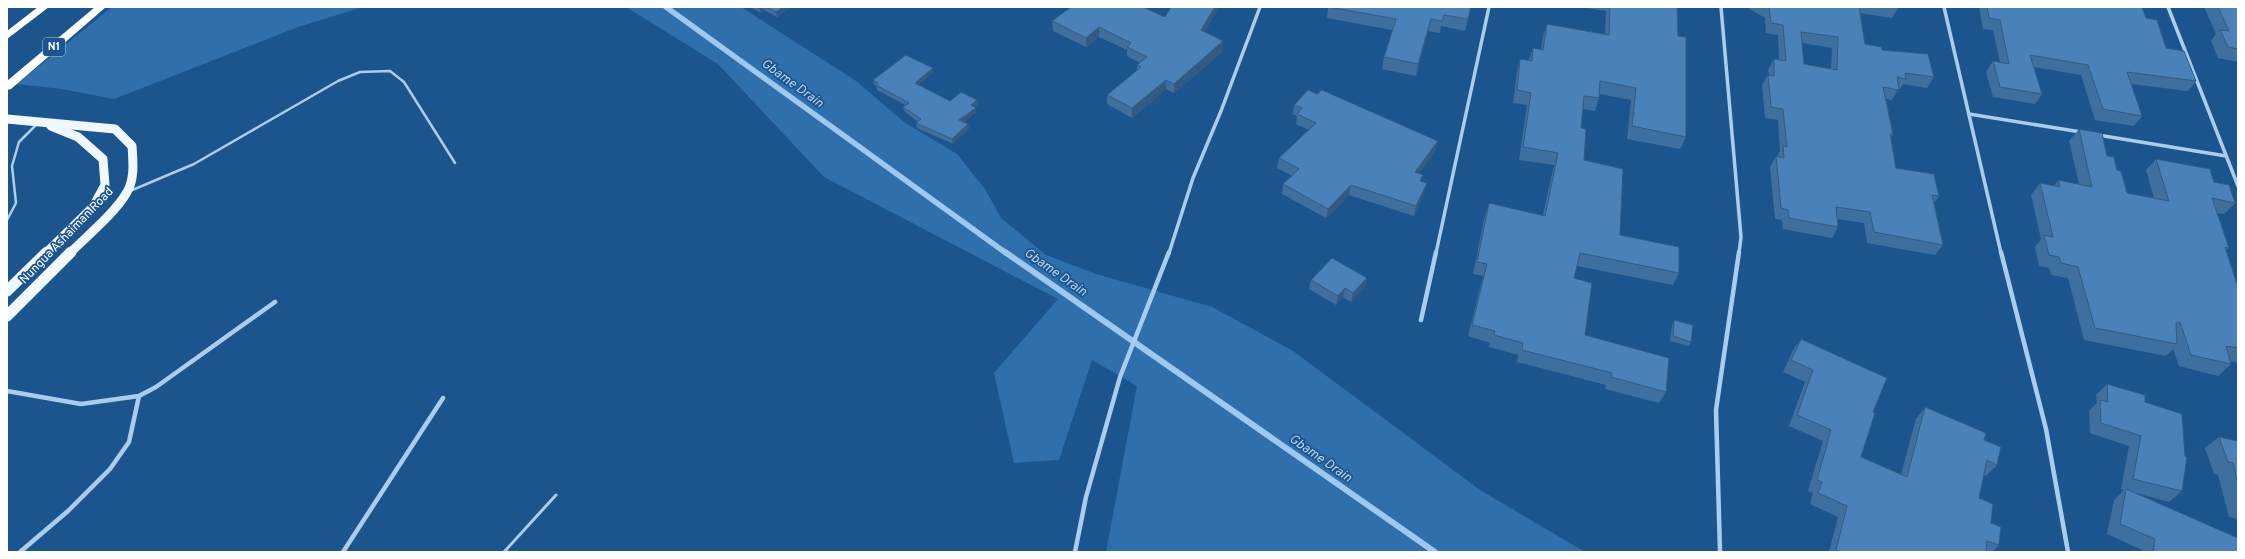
<svg xmlns="http://www.w3.org/2000/svg" width="2245" height="559" viewBox="0 0 2245 559" font-family="Overpass,sans-serif">
<rect width="100%" height="100%" fill="#1c558e"/>
<g fill="#2f70ac">
<polygon points="112,7 363,7 298,27 114,99 62,89 17,84"/>
<polygon points="626,7 741,7 856,81 904,122 957,154 985,189 1001,218 1046,255 1096,274 1212,307 1293,351 1480,490 1585,552 1106,552 1137,386 1092,360 1059,460 1014,463 994,373 1058,299 824,177 718,64"/>
</g>
<g fill="none" stroke-linecap="round" stroke-linejoin="round">
<polyline stroke="#9dc8ef" stroke-width="5.5" points="666,7 1006,253"/>
<polyline stroke="#9dc8ef" stroke-width="6" points="1005,252 1435,552"/>
<g stroke="#aacdee" stroke-width="2.5">
<polyline points="130,191 194,164 338,81 360,72 390,71 404,82 455,163"/>
<polyline points="7,220 16,203 12,166 19,142 37,124"/>
</g>
<polyline stroke="#aacdee" stroke-width="3" points="504,552 556,495"/>
<g stroke="#aacdee" stroke-width="3.5">
<polyline points="1721,7 1741,237 1739,253"/>
<polyline points="1944,7 2001,253"/>
<polyline points="2168,7 2238,186"/>
<polyline points="1969,114 2081,132"/>
<polyline points="2098,135 2226,156"/>
<polyline points="1169,253 1193,178 1221,111 1260,7"/>
<polyline points="1436,253 1489,7"/>
</g>
<g stroke="#aacdee" stroke-width="4.5">
<polyline points="2001,252 2046,429 2068,552"/>
<polyline points="1421,320 1436,252"/>
<polyline points="7,391 81,404 139,396 156,387 275,302"/>
<polyline points="20,552 68,511 110,469 129,442 139,396"/>
<polyline points="343,552 443,398"/>
<polyline points="1075,552 1086,497 1120,377 1169,252"/>
<polyline points="1720,552 1716,410 1739,252"/>
</g>
<g stroke="#f0f7ff" stroke-width="9">
<path d="M7,119L115,129L132,146C133,160 135,179 127,192C116,212 87,236 70,253"/>
<polyline points="46,253 93,207 105,185 103,159 78,137 51,126"/>
</g>
<g stroke="#f0f7ff" stroke-width="11">
<polyline points="7,291 47,252"/>
<polyline points="7,316 71,252"/>
</g>
<g fill="#fff" fill-rule="evenodd">
<polygon points="38,7 49,7 7,39 7,31"/>
<polygon points="95,7 106,7 11,89 7,90 7,81"/>
</g>
</g>
<g fill="#3f6f9e" fill-rule="evenodd">
<polygon points="750,7 791,7 777,17 764,10 761,13"/>
<polygon points="1328,7 1471,7 1465,31 1441,26 1440,33 1428,31 1416,76 1382,69 1384,57 1392,30 1327,18"/>
<polygon points="1580,7 1677,7 1678,36 1686,137 1680,149 1627,139 1631,100 1600,94 1599,98 1595,111 1583,109 1581,128 1584,160 1620,235 1679,273 1673,285 1577,266 1574,278 1585,335 1666,392 1659,403 1605,389 1606,385 1517,362 1518,355 1489,347 1490,343 1468,336 1483,276 1473,274 1485,215 1489,203 1543,215 1554,165 1519,160 1527,105 1513,103 1517,71 1520,59 1529,60 1533,48 1541,50 1543,36 1547,24 1605,34 1606,11"/>
<path d="M1748,7H1899L1892,18L1860,13L1865,44L1882,50L1934,77L1927,88L1903,84L1900,89H1898L1892,100L1886,99L1893,134L1891,138L1896,168L1939,196L1934,203L1943,245L1935,255L1867,243L1864,223L1837,219L1838,227L1832,238L1783,229L1782,220L1775,219L1770,167L1776,156L1777,157L1780,151L1778,120L1765,118L1762,85L1768,75H1769L1768,70L1774,59L1779,60L1778,35L1766,33L1765,18L1748,8ZM1802,43L1832,48L1831,69L1804,64Z"/>
<polygon points="1979,7 2142,7 2146,18 2166,48 2196,81 2188,91 2131,84 2142,116 2134,126 2095,120 2081,75 2034,67 2042,94 2035,104 1993,97 1986,72 1993,61 2000,62 1993,30 1983,29"/>
<polygon points="2204,7 2238,7 2238,62 2218,58 2211,41 2216,34"/>
<polygon points="1165,17 1205,32 1223,41 1223,51 1174,93 1166,89 1132,118 1107,104 1107,95 1137,70 1137,65 1140,63 1127,56 1127,50 1099,37 1086,47 1053,31 1052,21"/>
<polygon points="933,72 918,85 950,101 977,100 978,105 975,107 976,112 964,122 968,124 969,129 953,144 917,128 916,123 918,122 904,111 903,107 905,105 877,90 876,86 874,85 873,80"/>
<polygon points="1294,105 1436,150 1419,173 1424,193 1414,216 1349,195 1326,218 1282,194 1283,184 1292,176 1277,168 1279,158 1309,130 1296,124 1297,116 1293,114"/>
<polygon points="2079,129 2107,156 2117,170 2127,193 2154,198 2146,170 2156,159 2214,182 2235,203 2224,214 2217,213 2229,248 2226,250 2238,287 2238,363 2230,361 2231,364 2218,376 2179,366 2173,349 2166,356 2084,340 2068,278 2051,275 2049,268 2039,266 2035,247 2041,239 2031,195 2040,183 2054,186 2058,180 2079,184 2069,141"/>
<polygon points="1367,278 1365,287 1351,302 1343,297 1336,305 1309,289 1311,280"/>
<polygon points="1674,320 1691,342 1689,346 1670,341 1672,325"/>
<polygon points="1801,339 1873,412 1861,457 1901,474 1916,419 1925,407 1984,440 1997,465 1986,476 1984,475 1979,498 1991,523 1999,545 1992,552 1829,552 1838,517 1810,504 1813,493 1808,491 1823,441 1789,426 1805,382 1783,372 1793,350"/>
<polygon points="2107,384 2145,402 2182,491 2169,502 2136,493 2238,552 2142,552 2142,550 2107,534 2114,500 2124,490 2121,489 2129,446 2090,433 2089,411 2097,403 2096,395"/>
<polygon points="2219,437 2238,441 2238,519 2229,517 2218,475 2214,474 2205,448"/>
</g>
<g fill="#335a81">
<polygon points="761,7 763,7 764,10 761,13 759,8"/>
<polygon points="783,7 791,7 777,17 776,12"/>
<polygon points="1215,7 1219,7 1201,40 1201,30"/>
<polygon points="1431,19 1428,31 1416,76 1418,64"/>
<polygon points="1099,27 1099,37 1086,47 1086,38"/>
<polygon points="1223,41 1223,51 1174,93 1174,84"/>
<polygon points="933,68 933,72 915,87 915,83"/>
<polygon points="1166,80 1166,89 1132,118 1132,108"/>
<polygon points="977,100 978,105 971,110 971,105"/>
<polygon points="976,108 976,112 960,125 959,120"/>
<polygon points="968,124 969,129 953,144 952,139"/>
<polygon points="1438,141 1436,150 1412,182 1415,172"/>
<polygon points="1427,183 1424,193 1414,216 1416,206"/>
<polygon points="1351,185 1349,195 1326,218 1328,209"/>
<polygon points="1367,278 1365,287 1351,302 1353,293"/>
<polygon points="1345,288 1343,297 1336,305 1338,296"/>
</g>
<g fill="#4981b8" stroke="#335a81" fill-rule="evenodd">
<polygon points="766,7 783,7 776,12"/>
<polygon points="1071,7 1143,7 1165,17 1171,7 1215,7 1201,30 1223,41 1174,84 1166,80 1132,108 1107,95 1141,67 1137,65 1147,57 1127,47 1131,43 1099,27 1086,38 1052,21"/>
<polygon points="1329,7 1471,7 1468,19 1444,15 1442,21 1431,19 1418,64 1384,57 1396,19"/>
<polygon points="1610,7 1677,7 1678,36 1686,37 1686,137 1632,126 1636,88 1600,81 1599,98 1584,96 1581,128 1586,129 1584,160 1623,169 1620,235 1679,247 1679,273 1580,253 1574,278 1592,283 1585,335 1669,358 1666,392 1611,377 1612,373 1522,350 1523,343 1494,335 1495,331 1472,325 1487,264 1477,262 1489,203 1545,216 1558,153 1523,147 1531,93 1517,90 1520,59 1532,61 1533,48 1543,50 1547,24 1609,35"/>
<path d="M1769,7H1859L1865,44L1882,47V50L1928,54L1934,77L1905,73L1906,79L1897,77L1899,90L1883,87L1893,134H1890L1896,168L1934,174L1939,196L1932,195L1943,245L1874,232L1870,212L1836,207L1838,227L1789,218L1788,210L1781,208L1776,156L1784,158L1783,146L1787,147L1783,109L1771,107L1768,75L1774,76V59L1786,61L1783,25L1771,23ZM1801,32L1838,37L1837,70L1804,64Z"/>
<polygon points="1987,7 2142,7 2146,18 2157,20 2166,48 2184,51 2196,81 2127,72 2142,116 2103,109 2088,65 2030,55 2042,94 2000,87 1993,61 2009,64 2000,20 1989,18"/>
<polygon points="2218,7 2238,7 2238,49 2228,47 2220,30 2229,31"/>
<polygon points="906,55 933,68 915,83 950,101 961,92 977,100 971,105 976,108 959,120 968,124 952,139 916,123 921,119 903,107 909,103 876,85 878,83 873,80"/>
<polygon points="1308,90 1317,94 1322,90 1438,141 1415,172 1423,175 1420,181 1427,183 1416,206 1351,185 1328,209 1283,184 1299,169 1279,158 1316,123 1297,114 1302,108 1294,105"/>
<polygon points="2079,129 2102,133 2107,156 2114,157 2117,170 2121,171 2127,193 2169,201 2156,159 2210,169 2214,182 2229,185 2235,203 2212,198 2229,248 2225,247 2238,287 2238,348 2226,346 2231,364 2191,355 2180,322 2176,323 2177,344 2095,328 2078,267 2061,263 2059,257 2049,255 2044,235 2053,237 2040,183 2060,187 2058,180 2092,187"/>
<polygon points="1332,258 1367,278 1353,293 1345,288 1338,296 1311,280"/>
<polygon points="1674,320 1693,325 1691,342 1673,336"/>
<polygon points="1801,339 1887,378 1873,412 1875,413 1861,457 1907,477 1925,407 1986,433 1984,440 2001,447 1997,465 1987,460 1979,498 1993,504 1991,523 2001,527 1999,545 1987,541 1986,552 1841,552 1836,550 1847,506 1818,493 1822,482 1817,480 1831,430 1797,415 1813,370 1791,360"/>
<polygon points="2107,384 2145,395 2145,402 2182,414 2185,456 2187,457 2182,491 2133,479 2141,436 2101,423 2100,400 2108,402"/>
<polygon points="2219,437 2238,441 2238,484 2233,463 2228,462"/>
<polygon points="2126,489 2238,538 2238,552 2153,552 2155,539 2120,524"/>
</g>
<g text-anchor="middle" dominant-baseline="central" stroke-width="3.5" stroke-linejoin="round" paint-order="stroke">
<rect fill="#1c558e" stroke="#bcd" stroke-width="1" x="43" y="38" width="22" height="18" rx="3"/>
<g font-size="11" font-weight="bold" fill="#fff">
<text x="54" y="47">N1</text>
</g>
<g font-size="12" fill="#fff" stroke="#1c558e">
<text transform="translate(67 236) rotate(-46)">Nungua Ashaiman Road</text>
</g>
<g font-size="13" font-style="italic" fill="#b6d6f5" stroke="#1c558e">
<text transform="translate(792 84) rotate(36)">Gbame Drain</text>
<text transform="translate(1055 273) rotate(35)">Gbame Drain</text>
<text transform="translate(1320 459) rotate(35)">Gbame Drain</text>
</g>
</g>
<rect width="2245" height="559" fill="none" stroke="#ffffff" stroke-width="16"/>
</svg>
